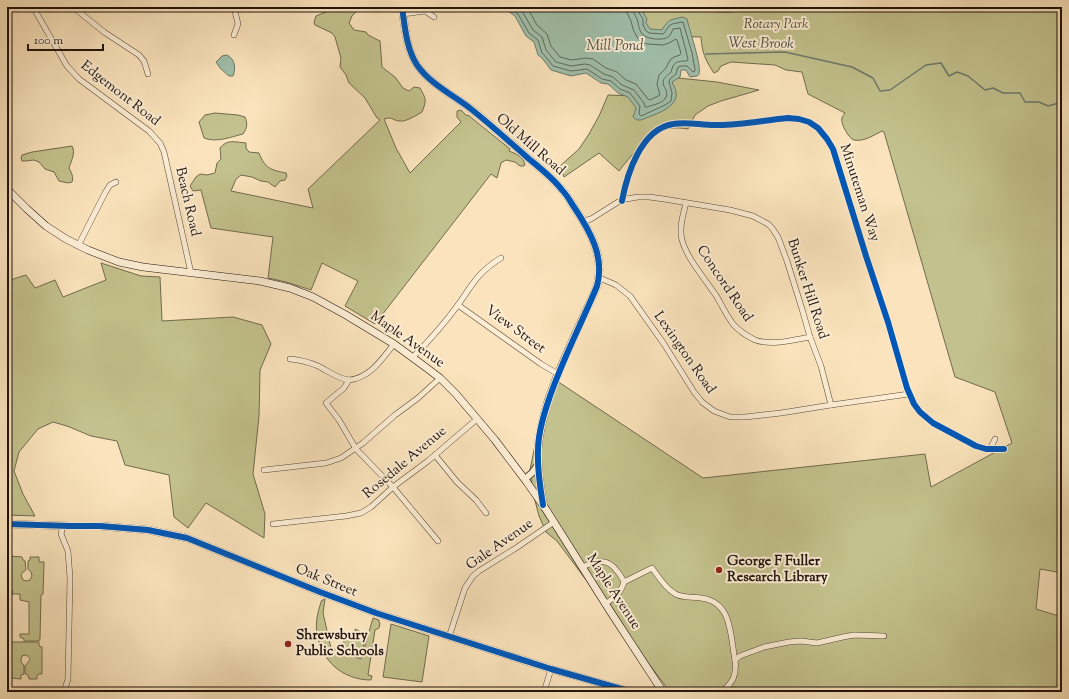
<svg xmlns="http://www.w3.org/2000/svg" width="1069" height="699" viewBox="0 0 1069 699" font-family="'Sorts Mill Goudy',serif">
<rect width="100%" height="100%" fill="#fbe4bd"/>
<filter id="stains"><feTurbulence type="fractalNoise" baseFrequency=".005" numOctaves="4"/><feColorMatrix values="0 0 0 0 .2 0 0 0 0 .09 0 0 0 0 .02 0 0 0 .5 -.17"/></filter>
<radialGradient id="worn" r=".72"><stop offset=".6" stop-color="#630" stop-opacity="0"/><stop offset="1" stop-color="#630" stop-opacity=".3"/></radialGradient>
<g fill="#c3c28e" stroke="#716a4e">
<path d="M327,7H354L356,10L355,13L352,16L349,23L354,30L366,32L368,35L380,41L382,67L395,77L403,88L409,91L414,87L420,88C426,99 427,100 422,112C417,115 406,122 400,121C393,121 393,116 384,119L396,148L410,173L461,122L457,117V111L461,110L467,116L468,115L510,149L509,151C516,154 523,156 525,165L524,166H520L515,162L506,160L501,163L497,178L491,174L375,324L345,306L358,281L322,263L311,290L286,282L268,278L273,237L211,228L201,190L193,191L190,186L196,177L200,174L207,175L215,173L217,163L221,159L220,148C227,139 235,142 246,143V148L249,152L259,153C265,168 270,170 286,173L287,176L285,180L280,181L275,187L268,182L261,181L252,177L241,175L236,179L231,191L313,208L308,189L380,120L377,118L365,98L349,83L346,75L340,67L341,58L335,37L332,33L315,25L314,22L316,16L326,12Z"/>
<path d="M620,7H701C722,17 740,10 761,7H1062V573L1040,569L1036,609L1062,617V692H670L557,541L546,532L539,516L533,493L530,470L539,425L554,379L703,478L925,454L931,487L1012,443L995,392L955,377L884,132L882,131C874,135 864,142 854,140C849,139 840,123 842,118C842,116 844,115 845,113L808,94L802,72L786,70L775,65L731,62L721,66L718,71L714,73C705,60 702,52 701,37L668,36L650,35Z"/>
<path d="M673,75L678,78L717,82L759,90L721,101L708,106L695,115L688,129C664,125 654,132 638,149C631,156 625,163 619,171L599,153L564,177L560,166L579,149L589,134L599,116L608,95L662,97Z"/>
<path d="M215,113L238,115L245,117C248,124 247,128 243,134C231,137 216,143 204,138L199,122L205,115Z"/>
<path d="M72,146C76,153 71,161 69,168C71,172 74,177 72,182L68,183L59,181L54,172L45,169L39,162L34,160L26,161H22L21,158L22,155L32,152Z"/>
<polygon points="101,263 141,276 160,277 162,321 233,317 262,325 271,344 260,370 259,416 253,474 265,514 264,538 206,503 188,528 174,517 169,475 125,465 117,441 91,436 67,426 53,422 38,429 19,452 14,471 23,494 35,516 7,515 7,281 26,275 35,288 55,280 63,297 106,280"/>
<polygon points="10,556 22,557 23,560 25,561 26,570 23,572 21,575 23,580 26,581 30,580 32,576 31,572 28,569 28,561 30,560 30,557 39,557 39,562 44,562 43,594 41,595 40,639 39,641 24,641 24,639 20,637 20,634 29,634 29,602 20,600 20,594 12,594 13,591 11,590 9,590"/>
<path d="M325,599L323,613L331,648L361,659L373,618L379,620V622L380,623L379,628L375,630L368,675L372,676L371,680C343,680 321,661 317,633C315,622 318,612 321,602L322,600H323Z"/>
<polygon points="391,624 429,636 422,682 383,677"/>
<polygon points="355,629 367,635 360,657 339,648 344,643 343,638 356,635"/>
<path d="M9,642H39V646L42,647V674H39L37,676V679H29L28,675L25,674V666C28,662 34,658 25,655L22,656L21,659V662L24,665V674L21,675V679L11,678V674L9,673L10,647L12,644L11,643H9Z"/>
</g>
<g fill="#a0bfaa" stroke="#6c7a6c">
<path d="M502,7H640L647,19L646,23L650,29L662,30C669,18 671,20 683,17L687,19C689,29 702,66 699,74C699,75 698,75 697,76L690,77L686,70H681L680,77L672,82C673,85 676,89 676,92C679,108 653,115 641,120H637L633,117L636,108L628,97L618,93L608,84L601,83L586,73L571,76L551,70L542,58L538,55L534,42L526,36L515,16Z"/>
<path d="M227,55C235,59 236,68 233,76H229L220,68L216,62L222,56Z"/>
</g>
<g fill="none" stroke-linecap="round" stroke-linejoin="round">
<g stroke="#60695c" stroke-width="1">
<polyline points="509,7 518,14 529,33 538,40 542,53 545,56 553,66 571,71 587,69 602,79 611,81 620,89 630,93 640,106 639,114 641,116 665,105 671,101 672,93 669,82 670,79 676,74 678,67 681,66 687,66 693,72 695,71 695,69 692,53 683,22 682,22 672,24 669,26 665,32 663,34 649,33 646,31 643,25 643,19 637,10 637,7"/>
<path d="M517,7L522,11L533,30L542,37L546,50L556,62L571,66L585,64L590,65L604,74L613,77L622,85L634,90L644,103L645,107H647C653,105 664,103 666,97C669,92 663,87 663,82C664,76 668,76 671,72C672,70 672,68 673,66C676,61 681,61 687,61L688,59L680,28L673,29C672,31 671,35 668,37C663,41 646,39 642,34C638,28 639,24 637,19C635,14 632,12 632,7"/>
<polyline points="527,7 537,25 547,34 551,46 560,57 572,60 585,58 593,59 606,68 617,72 626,80 636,84 648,99 650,100 660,95 657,84 659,75 666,68 670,60 674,57 680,55 681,53 677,40 676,39 669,43 663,45 648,44 641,42 637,37 633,29 631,21 627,13 626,7"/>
</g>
<polyline stroke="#6c7a6c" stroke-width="1.5" points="706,54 785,52 852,67 873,78 880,91 890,90 926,65 941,63 949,76 957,72 968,76 985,90 993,88 1003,93 1020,93 1025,102 1039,102 1048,106 1062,102"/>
<g stroke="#56473a" stroke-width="6">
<g id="minor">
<polyline points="33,7 67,66 79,79 149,131 160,143 164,152 191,273"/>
<polyline points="73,7 104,32 139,55 144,61 148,74"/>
<polyline points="304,8 304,7"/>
<polyline points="403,14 425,11 434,17"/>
<polyline points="234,35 238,24 234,7"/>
<path d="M622,201C627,174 641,129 673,124C688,121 703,126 719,125C741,125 766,120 788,118L799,119L809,122L818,128L827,139L833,149L866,256L888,322L907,388L914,404L920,412L933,423L976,446L986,449H1004"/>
<path d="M686,203C683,215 679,228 682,240C687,259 706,280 717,297C722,306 727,316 733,324C739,331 747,336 755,340C772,346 793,340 810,337"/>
<polyline points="583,221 591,219 618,202 626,199 638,197 649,197 664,199 730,210 753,216 768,224 772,228 778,237 787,261 802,309 810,337 821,366 831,405 909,394"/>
<polyline points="78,246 105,193 110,185 116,182"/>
<polyline points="600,278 616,285 630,296 664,344 694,392 702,402 714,411 730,417 745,417 781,413 831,405"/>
<polyline points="458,305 541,364 558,374"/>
<path d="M394,344C382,359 370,378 349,380L344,388L326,403L339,420L356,449L393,487L438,541"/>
<path d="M413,357C429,341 444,324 458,305C472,285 478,272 501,258"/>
<path d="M290,359C300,360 309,362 318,366C328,371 338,379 349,380"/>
<polyline points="990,449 995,439"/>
<polyline points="435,455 457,482 476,500 486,513"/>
<polyline points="264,470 326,463 341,458 363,443 395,415 418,398 440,378"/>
<polyline points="273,524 346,516 361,513 371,507 393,487 428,461 477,419"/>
<polyline points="63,526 61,534 68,551 70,578 68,679 64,692"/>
<path d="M582,567C596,561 607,557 617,571C620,574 622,578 624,582C621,593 614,598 605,604"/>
<path d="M624,582L652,568C658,576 665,588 674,593C682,599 692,596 701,598C733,602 730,636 735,660"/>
<polyline points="449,637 465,588 473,576 479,571 516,548 554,522"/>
<polyline points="544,692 551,669"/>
<path d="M721,692C733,683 737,675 735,660L740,656L764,647L789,642L801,641L817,643L843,637L854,635L884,636"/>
</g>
</g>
<g stroke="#56473a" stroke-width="8">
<g id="tertiary">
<path d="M402,7C405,27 406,48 417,65C430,84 453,95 471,109C491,125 510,142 529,159C540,168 553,178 562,190C567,195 570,201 574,207C590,231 605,257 597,286C581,324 561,361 548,401C543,417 539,433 538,449C537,468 540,486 543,504"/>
<polyline points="525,479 532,473 538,465"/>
<polyline points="7,524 70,526 100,526 148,530 187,538 320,592 376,613 551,669 632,692"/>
</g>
</g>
<g stroke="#1f130e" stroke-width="8">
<polyline id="secondary" points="7,189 27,209 46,226 66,239 88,250 119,262 143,267 260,281 290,288 313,297 346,315 394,344 420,363 440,378 456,394 495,440 526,481 545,508 610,611 663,692"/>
</g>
<use href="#minor" stroke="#fcedd4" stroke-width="5"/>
<use href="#tertiary" stroke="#fcedd4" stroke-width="6"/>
<use href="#secondary" stroke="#fcedd4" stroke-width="7"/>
<g stroke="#fcedd4" stroke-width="8">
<g id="cycleway">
<path d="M402,7C405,27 406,48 417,65C430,84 453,95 471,109C491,125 510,142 529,159C540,168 553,178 562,190C567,195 570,201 574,207C590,231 605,257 597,286C581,325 561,362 548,402C543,417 538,434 538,450C537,469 540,487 543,505"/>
<path d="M622,201C627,174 641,129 673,124C688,121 703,126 719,125C741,125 766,120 788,118L799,119L809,122L818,128L827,139L833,149L866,256L888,322L907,388L914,404L920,412L933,423L976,446L986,449H1004"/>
<polyline points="7,524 70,526 100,526 148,530 187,538 320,592 376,613 551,669 632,692"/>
</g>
</g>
<use href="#cycleway" stroke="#0057b8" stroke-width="6"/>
</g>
<g fill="#8f2418" stroke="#fcedd4" stroke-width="1.5">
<circle cx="719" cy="570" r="4"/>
<circle cx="288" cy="644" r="4"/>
</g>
<g text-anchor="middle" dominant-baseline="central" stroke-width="4" stroke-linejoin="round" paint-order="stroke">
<g font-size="14" font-style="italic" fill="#58503b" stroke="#fcedd4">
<text x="776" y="25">Rotary Park</text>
</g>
<g font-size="14" fill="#1f130e" stroke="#fcedd4">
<text transform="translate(120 94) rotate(38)">Edgemont Road</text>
<text transform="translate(530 145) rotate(41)">Old Mill Road</text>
<text transform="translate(859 193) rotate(72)">Minuteman Way</text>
<text transform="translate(187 202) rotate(77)">Beach Road</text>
<text transform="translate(724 284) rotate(56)">Concord Road</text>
<text transform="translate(807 289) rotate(72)">Bunker Hill Road</text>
<text transform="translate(515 330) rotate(36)">View Street</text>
<text transform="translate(407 340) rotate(35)">Maple Avenue</text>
<text transform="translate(684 353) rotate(55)">Lexington Road</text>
<text transform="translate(405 463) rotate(-40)">Rosedale Avenue</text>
<text transform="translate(500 545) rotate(-35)">Gale Avenue</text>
<text transform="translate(326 581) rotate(22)">Oak Street</text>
<text transform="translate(613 592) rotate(57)">Maple Avenue</text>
</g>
<g font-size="14" font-weight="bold" fill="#1f130e" stroke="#fcedd4" text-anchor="start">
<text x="727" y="562">George F Fuller<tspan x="727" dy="16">Research Library</tspan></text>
<text x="296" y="636">Shrewsbury<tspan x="296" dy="16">Public Schools</tspan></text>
</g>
<g font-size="15" font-style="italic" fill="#4c4f45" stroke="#fcedd4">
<text transform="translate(761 44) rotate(1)">West Brook</text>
<text x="615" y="46">Mill Pond</text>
</g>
</g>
<rect width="1069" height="699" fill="none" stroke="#fbe4bd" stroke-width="24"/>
<rect x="8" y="8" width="1053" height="683" fill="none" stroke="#1f130e" stroke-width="2"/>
<rect x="12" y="12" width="1045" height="675" fill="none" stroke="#1f130e"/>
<path d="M28 44v6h75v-6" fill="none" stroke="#1f130e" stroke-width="2"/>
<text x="34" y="44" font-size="12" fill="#1f130e" stroke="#fcedd4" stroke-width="3" paint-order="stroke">100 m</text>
<rect width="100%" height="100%" filter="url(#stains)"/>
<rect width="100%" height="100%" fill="url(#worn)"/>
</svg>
